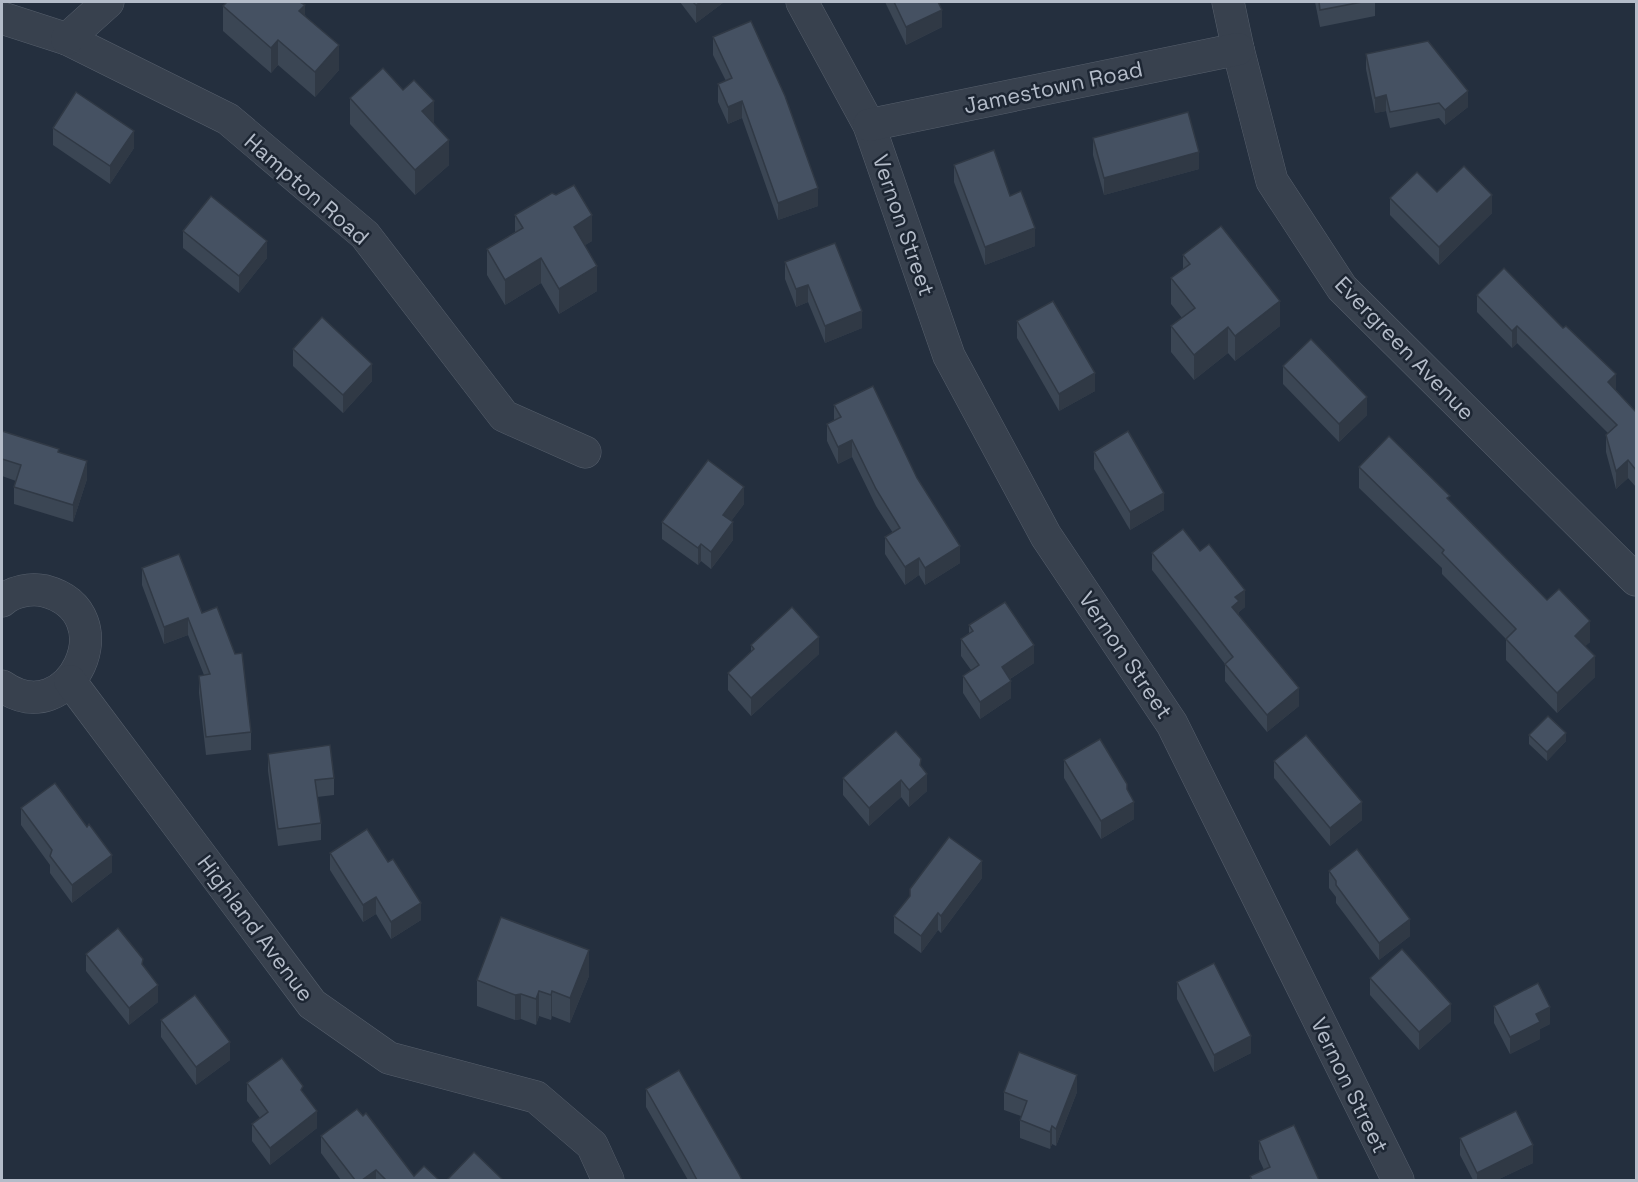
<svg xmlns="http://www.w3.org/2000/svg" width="1638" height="1182" viewBox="0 0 1638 1182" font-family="'Space Grotesk',sans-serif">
<rect width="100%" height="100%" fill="#242f3e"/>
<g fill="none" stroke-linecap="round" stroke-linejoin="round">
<g stroke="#565f6c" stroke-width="33">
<g id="street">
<polyline points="802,2 869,125 949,356 1046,536 1172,724 1398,1180"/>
<polyline points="1228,2 1238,49 1272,181 1342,288 1636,580"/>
<polyline points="2,18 67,39 228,119 365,235 504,416 585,452"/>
<polyline points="67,39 108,2"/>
<polyline points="869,125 1238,49"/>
<path d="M2,601C13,591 31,588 45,591C127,613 70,734 2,686"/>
<polyline points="70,681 312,1004 389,1058 536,1097 592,1145 608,1180"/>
</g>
</g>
<use href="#street" stroke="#38414e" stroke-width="32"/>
</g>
<g fill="#3b4654">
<polygon points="680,2 724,2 696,23"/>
<polygon points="885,2 938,2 942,27 906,45"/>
<polygon points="1315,2 1375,2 1375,16 1320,27"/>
<polygon points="223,6 305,15 339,70 315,97 278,65 271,73 223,31"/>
<polygon points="713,37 818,206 778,220 742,118 728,124 718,102 718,84 726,81 713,55"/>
<polygon points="1366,54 1468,107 1445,125 1439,118 1390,128 1386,111 1375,113 1366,69"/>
<polygon points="350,98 434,123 449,165 415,195 350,124"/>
<polygon points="53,128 134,148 110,184 53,145"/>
<polygon points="1093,138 1199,169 1104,195 1093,155"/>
<polygon points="954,165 1010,196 1035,246 985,265 954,182"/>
<polygon points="1437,192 1492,213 1439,265 1390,215 1390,198"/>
<polygon points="515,215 592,241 585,245 597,291 559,314 541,283 505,305 487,275 487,249 515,232"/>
<polygon points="183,231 267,258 239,293 183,248"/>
<polygon points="1183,255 1280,326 1235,361 1228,353 1194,380 1171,352 1171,326 1182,318 1171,304 1171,278 1183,269"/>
<polygon points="785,262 862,328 825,343 808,302 796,307 785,279"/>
<polygon points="1477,295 1616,390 1636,412 1636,487 1628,478 1616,489 1606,452 1606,435 1608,433 1517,343 1512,348 1477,312"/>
<polygon points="1017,321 1095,391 1059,411 1017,338"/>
<polygon points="293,349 372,381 343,413 293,366"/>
<polygon points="1283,366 1367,415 1339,442 1283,384"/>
<polygon points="834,405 917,478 960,563 925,585 919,575 905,585 885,554 885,537 893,533 876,506 852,457 838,464 827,441 827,424 834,420"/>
<polygon points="2,431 59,453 87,479 73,522 14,504 14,487 16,481 2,476"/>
<polygon points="1094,452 1164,510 1130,530 1094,469"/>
<polygon points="1359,467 1450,501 1547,600 1590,642 1585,646 1595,677 1557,713 1506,660 1506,639 1442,574 1442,568 1359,488"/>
<polygon points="744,504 731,521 733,540 711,569 701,561 698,565 662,539 662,522"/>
<polygon points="1200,551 1245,607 1239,612 1239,616 1299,706 1267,732 1225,681 1225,664 1152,570 1152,553"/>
<polygon points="142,568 202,613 251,732 251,750 206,755 199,693 199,676 204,675 188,635 164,644 142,585"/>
<polygon points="969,625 1034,663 1010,679 1011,698 980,719 963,693 963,676 971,670 961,656 961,639 969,633"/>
<polygon points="751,645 819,654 751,716 728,690 728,673 751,652"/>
<polygon points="1529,735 1566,741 1547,761 1529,744"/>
<polygon points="268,754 334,778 334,795 317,797 321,823 321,840 278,846 268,771"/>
<polygon points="1064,760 1127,790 1134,819 1101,839 1064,778"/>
<polygon points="1274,761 1362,820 1330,846 1274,778"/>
<polygon points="921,767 927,791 909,807 901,797 869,826 843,795 843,778"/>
<polygon points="21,808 112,872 72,903 50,873 50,865 21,825"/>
<polygon points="330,853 388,862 421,920 391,939 376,914 363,922 330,870"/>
<polygon points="1329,871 1410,936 1379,960 1336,903 1336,897 1329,888"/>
<polygon points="982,878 941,933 938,930 921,953 894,933 894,916 910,896"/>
<polygon points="86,954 143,966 158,1002 129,1025 86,971"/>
<polygon points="589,976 570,1023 552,1016 551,1020 539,1016 536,1025 521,1019 515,1020 477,1006 477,980"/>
<polygon points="1370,978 1451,1021 1419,1050 1370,995"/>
<polygon points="1177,982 1251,1053 1214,1072 1177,999"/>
<polygon points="1494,1006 1550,1024 1540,1029 1540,1039 1510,1054 1494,1023"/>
<polygon points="161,1020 230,1060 196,1085 161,1037"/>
<polygon points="247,1083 303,1092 317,1128 270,1165 252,1141 252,1124 260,1118 247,1101"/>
<polygon points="646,1089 742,1180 688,1180 646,1107"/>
<polygon points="1004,1092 1077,1092 1056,1146 1052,1144 1050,1149 1020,1138 1020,1120 1021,1116 1004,1110"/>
<polygon points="321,1136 414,1176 439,1180 341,1180 321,1153"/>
<polygon points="1460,1138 1533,1163 1497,1180 1473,1180 1460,1155"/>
<polygon points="1259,1141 1319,1180 1250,1180 1250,1176 1264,1170 1259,1159"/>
</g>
<g fill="#303945">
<polygon points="701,2 724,2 696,23 696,5"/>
<polygon points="305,5 305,31 299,11"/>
<polygon points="942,10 942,27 906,45 906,27"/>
<polygon points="278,40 278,65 271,73 271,48"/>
<polygon points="339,45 339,70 315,97 315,72"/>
<polygon points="1468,91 1468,107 1445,125 1445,110"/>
<polygon points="1386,95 1386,111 1375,113 1375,98"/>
<polygon points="434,101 434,126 422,111"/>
<polygon points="742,101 742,118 728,124 728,107"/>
<polygon points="134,131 134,148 110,184 110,166"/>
<polygon points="449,140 449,165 415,195 415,170"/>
<polygon points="1199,152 1199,169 1104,195 1104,178"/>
<polygon points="818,188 818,206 778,220 778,203"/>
<polygon points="1492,195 1492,213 1439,265 1439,247"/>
<polygon points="592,215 592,241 574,252 574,227"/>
<polygon points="1035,228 1035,246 985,265 985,247"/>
<polygon points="267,241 267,258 239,293 239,276"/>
<polygon points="541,258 541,283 505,305 505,280"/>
<polygon points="597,266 597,291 559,314 559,289"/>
<polygon points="808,285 808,302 796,307 796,289"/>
<polygon points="1280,301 1280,326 1235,361 1235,336"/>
<polygon points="862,311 862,328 825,343 825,326"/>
<polygon points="1517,326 1517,343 1512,348 1512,331"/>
<polygon points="1228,327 1228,353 1194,380 1194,355"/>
<polygon points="372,364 372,381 343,413 343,395"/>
<polygon points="1095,373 1095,391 1059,411 1059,394"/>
<polygon points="1616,374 1616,392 1608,382"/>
<polygon points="1367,397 1367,415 1339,442 1339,424"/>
<polygon points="852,440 852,457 838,464 838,447"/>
<polygon points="1628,460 1628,478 1616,489 1616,471"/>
<polygon points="87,461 87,479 73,522 73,505"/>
<polygon points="744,487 744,504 723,532 723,515"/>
<polygon points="1164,493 1164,510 1130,530 1130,512"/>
<polygon points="733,522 733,540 711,569 711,552"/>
<polygon points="701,544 701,561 698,565 698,548"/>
<polygon points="960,546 960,563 925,585 925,568"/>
<polygon points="919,558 919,575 905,585 905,567"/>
<polygon points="1245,590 1245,607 1239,612 1239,619 1232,607 1235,597"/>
<polygon points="188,618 188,635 164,644 164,627"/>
<polygon points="1590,621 1590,642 1575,656 1575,636"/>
<polygon points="819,637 819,654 751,716 751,698"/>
<polygon points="1034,645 1034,663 1002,684 1002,667"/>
<polygon points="1595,656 1595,677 1557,713 1557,693"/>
<polygon points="1011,681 1011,698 980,719 980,702"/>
<polygon points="1299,688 1299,706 1267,732 1267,715"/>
<polygon points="1566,733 1566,741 1547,761 1547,752"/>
<polygon points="921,759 921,776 927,774 927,791 909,807 909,790"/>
<polygon points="901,780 901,797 869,826 869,808"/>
<polygon points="1127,784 1127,802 1134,802 1134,819 1101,839 1101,821 1127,789"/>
<polygon points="1362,802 1362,820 1330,846 1330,828"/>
<polygon points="112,855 112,872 72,903 72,885"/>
<polygon points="982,861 982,878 941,933 941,916"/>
<polygon points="376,897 376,914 363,922 363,905"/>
<polygon points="421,903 421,920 391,939 391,922"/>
<polygon points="938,913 938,930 921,953 921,936"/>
<polygon points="1410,919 1410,936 1379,960 1379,943"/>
<polygon points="589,950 589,976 570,1023 570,998"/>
<polygon points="158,985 158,1002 129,1025 129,1008"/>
<polygon points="539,991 539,1016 536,1025 536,999"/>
<polygon points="552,991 552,1016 551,1020 551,995"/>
<polygon points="521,994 521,1019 515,1020 515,995"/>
<polygon points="1451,1004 1451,1021 1419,1050 1419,1032"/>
<polygon points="1550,1007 1550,1024 1540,1029 1540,1039 1510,1054 1510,1037 1536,1014"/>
<polygon points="1251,1036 1251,1053 1214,1072 1214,1055"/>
<polygon points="230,1042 230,1060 196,1085 196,1067"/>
<polygon points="1077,1075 1077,1092 1056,1146 1056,1129"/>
<polygon points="317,1111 317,1128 270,1165 270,1148"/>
<polygon points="1052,1126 1052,1144 1050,1149 1050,1132"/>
<polygon points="1533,1145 1533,1163 1497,1180 1477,1180 1477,1173"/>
<polygon points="376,1170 376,1180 362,1180"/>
</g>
<g fill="#455162" stroke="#303945" stroke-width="1.5">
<polygon points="227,2 300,2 305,5 299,11 339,45 315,72 278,40 271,48 223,6"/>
<polygon points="693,2 701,2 696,5"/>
<polygon points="894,2 938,2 942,10 906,27"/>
<polygon points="1319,2 1362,2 1320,10"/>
<polygon points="751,21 785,96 818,188 778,203 742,101 728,107 718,84 732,78 713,37"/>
<polygon points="1428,41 1468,91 1445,110 1439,103 1390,112 1386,95 1375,98 1366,54"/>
<polygon points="383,68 403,90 414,80 434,101 422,111 449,140 415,170 350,98"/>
<polygon points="76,92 134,131 110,166 53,128"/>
<polygon points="1188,112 1199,152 1104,178 1093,138"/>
<polygon points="994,150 1010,196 1021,191 1035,228 985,247 954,165"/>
<polygon points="1464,166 1492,195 1439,247 1390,198 1417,172 1437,192"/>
<polygon points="574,185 592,215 574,227 597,266 559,289 541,258 505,280 487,249 523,228 515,215 552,193 556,195"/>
<polygon points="211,196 267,241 239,276 183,231"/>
<polygon points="1221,226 1280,301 1235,336 1228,327 1194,355 1171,326 1195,308 1171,278 1190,264 1183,255"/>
<polygon points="835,243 862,311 825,326 808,285 796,289 785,262"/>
<polygon points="1504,268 1563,328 1566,326 1616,374 1608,382 1636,412 1636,470 1628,460 1616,471 1606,435 1617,425 1517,326 1512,331 1477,295"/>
<polygon points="1053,301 1095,373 1059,394 1017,321"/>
<polygon points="322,317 372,364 343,395 293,349"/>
<polygon points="1311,339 1367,397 1339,424 1283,366"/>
<polygon points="873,386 917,478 960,546 925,568 919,558 905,567 885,537 900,528 876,489 852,440 838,447 827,424 841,417 834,405"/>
<polygon points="2,431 59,449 58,452 87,461 73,505 14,487 21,465 2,459"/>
<polygon points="1128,431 1164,493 1130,512 1094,452"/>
<polygon points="1389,436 1450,496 1447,498 1547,600 1559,589 1590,621 1575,636 1595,656 1557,693 1506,639 1516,629 1442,553 1444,550 1359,467"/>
<polygon points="708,460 744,487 723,515 733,522 711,552 701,544 698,548 662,522"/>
<polygon points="1183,529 1200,551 1209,544 1245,590 1235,597 1239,601 1232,607 1299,688 1267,715 1225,664 1233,657 1152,553"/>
<polygon points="179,554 202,613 217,607 235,654 242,653 251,732 206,737 199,676 210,674 188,618 164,627 142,568"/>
<polygon points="1005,602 1034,645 1002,667 1011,681 980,702 963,676 979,665 961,639 973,631 969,625"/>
<polygon points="792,607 819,637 751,698 728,673 754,649 751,645"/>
<polygon points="1548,716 1566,733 1547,752 1529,735"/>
<polygon points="896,731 921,759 920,765 927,774 909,790 901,780 869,808 843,778"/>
<polygon points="1306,735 1362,802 1330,828 1274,761"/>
<polygon points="1100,739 1127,784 1127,789 1134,802 1101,821 1064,760"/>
<polygon points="330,745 334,778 315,780 321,823 278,829 268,754"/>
<polygon points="55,783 87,827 89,824 112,855 72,885 50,856 52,850 21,808"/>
<polygon points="367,829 388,862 393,859 421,903 391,922 376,897 363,905 330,853"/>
<polygon points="949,837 982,861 941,916 938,913 921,936 894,916 910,896 910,889"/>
<polygon points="1357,849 1410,919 1379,943 1336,885 1336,881 1329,871"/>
<polygon points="501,917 589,950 570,998 552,991 551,995 539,991 536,999 521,994 515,995 477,980"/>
<polygon points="118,928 143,959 142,964 158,985 129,1008 86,954"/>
<polygon points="1402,949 1451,1004 1419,1032 1370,978"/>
<polygon points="1214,963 1251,1036 1214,1055 1177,982"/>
<polygon points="1538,983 1550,1007 1536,1014 1540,1022 1510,1037 1494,1006"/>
<polygon points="195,995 230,1042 196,1067 161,1020"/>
<polygon points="1019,1052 1077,1075 1056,1129 1052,1126 1050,1132 1020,1120 1027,1101 1004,1092"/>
<polygon points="282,1058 303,1086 301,1090 317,1111 270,1148 252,1124 268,1112 247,1083"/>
<polygon points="679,1070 739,1174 742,1180 697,1180 687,1161 646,1089"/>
<polygon points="357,1109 363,1116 366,1113 414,1176 424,1166 439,1180 386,1180 376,1170 362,1180 355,1180 321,1136"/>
<polygon points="1516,1111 1533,1145 1477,1173 1460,1138"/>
<polygon points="1294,1125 1319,1180 1252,1180 1250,1176 1270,1167 1259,1141"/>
<polygon points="474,1152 503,1180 447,1180"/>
</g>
<g text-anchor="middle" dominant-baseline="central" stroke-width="5" stroke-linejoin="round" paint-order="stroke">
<g font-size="22" fill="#b4bcc9" stroke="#1d2633">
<text transform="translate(1053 87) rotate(-12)">Jamestown Road</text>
<text transform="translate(307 189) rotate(41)">Hampton Road</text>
<text transform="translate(904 225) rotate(71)">Vernon Street</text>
<text transform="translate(1405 348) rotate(46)">Evergreen Avenue</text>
<text transform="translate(1126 655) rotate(56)">Vernon Street</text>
<text transform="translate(256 928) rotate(53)">Highland Avenue</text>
<text transform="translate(1350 1085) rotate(64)">Vernon Street</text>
</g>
</g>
<rect width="1638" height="1182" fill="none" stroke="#b4bcc9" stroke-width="6"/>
</svg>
